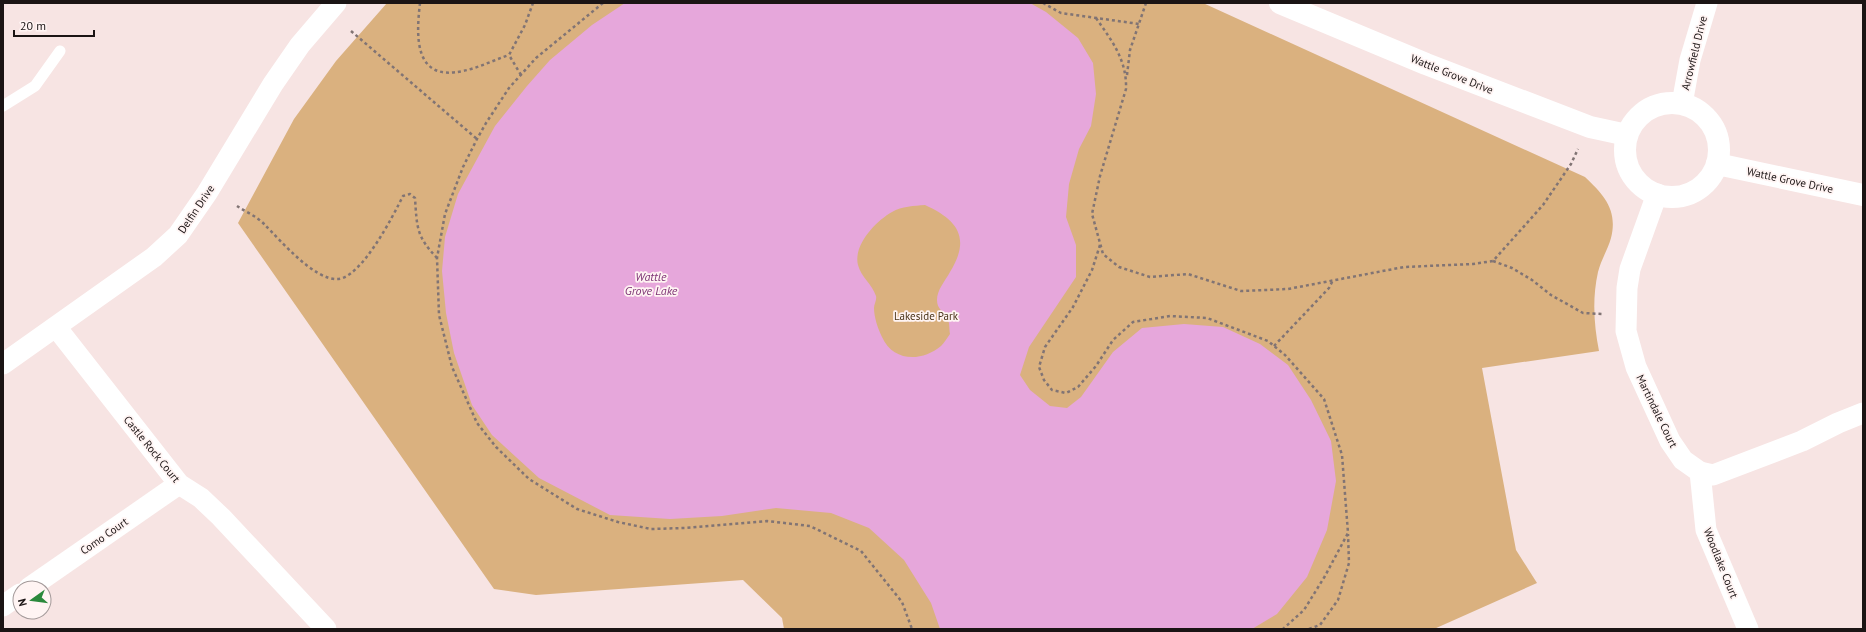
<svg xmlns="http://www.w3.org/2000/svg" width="1866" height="632" viewBox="0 0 1866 632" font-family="'PT Sans',sans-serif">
<rect width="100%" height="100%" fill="#f7e4e3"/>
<path fill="#dab17f" d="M387,3H1203L1585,177C1604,195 1618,210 1611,238C1608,249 1601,260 1598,272C1592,299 1594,325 1599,351L1482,368L1516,550L1537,583L1434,629H784L782,618L743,580L536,595L494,589L238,223L294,119L336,61Z"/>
<path fill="#e6a7db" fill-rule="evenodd" d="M625,3H1030L1046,12L1078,38L1093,63L1096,94L1091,126L1079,149L1069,184L1066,217L1076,245V277L1029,347L1020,375L1030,390L1050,406L1067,408L1081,397L1113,352L1142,328L1184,324L1223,327L1260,344L1288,365L1311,400L1331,441L1336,481L1327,530L1307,577L1277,614L1252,629H940L931,603L904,560L869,528L831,513L776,508L722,516L670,519L610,515L539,478L492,435L472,405L454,353L446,313L442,271L445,237L458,194L495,126L527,86L550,60L592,25ZM925,205C958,220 971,238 950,272C945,281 937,290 937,300C937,309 943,311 947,318C950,322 949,329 950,334C947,338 944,343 941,346C922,362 893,362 882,337C878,329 874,317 874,308C874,304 877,300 876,296C872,284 861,277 858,265C853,245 876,221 892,212C902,206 914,206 925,205Z"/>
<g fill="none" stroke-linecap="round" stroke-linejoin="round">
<g stroke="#817474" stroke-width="2.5" stroke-dasharray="3 3" stroke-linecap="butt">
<path d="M420,3C416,37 414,82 463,71C478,68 494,60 509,55"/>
<polyline points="603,3 536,58 509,88 486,123 477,139 463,167 445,214 437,258 439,315 452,367 477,423 496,447 529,479 577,509 618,522 651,529 685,528 767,521 810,526 861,551 902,602 912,629"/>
<polyline points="1043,3 1061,13 1139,24"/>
<path d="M1096,18C1112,41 1127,60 1126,89L1100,176L1092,214L1103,254L1119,267L1150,277L1188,274L1241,291L1288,289L1404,267L1473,264L1493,261L1543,205L1571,164L1578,149"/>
<polyline points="351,31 477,139"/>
<polyline points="521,75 509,55 525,25 533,3"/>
<polyline points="1127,75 1130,50 1146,3"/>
<path d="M237,206C246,212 258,217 265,225C280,240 314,280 337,279C361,279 393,216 403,196L410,194L415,198C417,227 416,236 437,258"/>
<polyline points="1100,245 1092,270 1073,307 1045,347 1039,367 1044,380 1052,390 1066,393 1078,387 1096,366 1113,340 1133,322 1170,316 1207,318 1268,341 1285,355 1324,399 1342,455 1348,533 1325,576 1304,610 1283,629"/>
<polyline points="1493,261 1512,268 1532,280 1551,295 1583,313 1602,314"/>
<polyline points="1274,346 1329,288 1333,280"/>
<polyline points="1309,629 1320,625 1338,600 1349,563 1348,534"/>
</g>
<polyline stroke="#fff" stroke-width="11" points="3,106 35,86 60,51"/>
<g stroke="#fff" stroke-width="21">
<polyline points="1682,104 1690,60 1707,3"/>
<polyline points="1657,194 1630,269 1627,288 1626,331 1636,367 1670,441 1683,460 1700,472 1713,475 1802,441 1838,423 1863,413"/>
<polyline points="56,327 179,484 201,498 221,517 326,629"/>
<polyline points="3,364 154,257 178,235 207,193 273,84 300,45 336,3"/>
<polyline points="1700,472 1706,530 1748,629"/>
<polyline points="29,588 179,484"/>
<polyline points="3,606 20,594"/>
</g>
<g stroke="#fff" stroke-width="22">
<polyline points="1280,3 1426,64 1590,127 1627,135"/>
<circle cx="1672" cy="150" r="47"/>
<polyline points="1717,164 1863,195"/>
</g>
</g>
<g text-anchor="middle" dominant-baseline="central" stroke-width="3.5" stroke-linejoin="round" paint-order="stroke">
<g font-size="11" fill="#1b1414" stroke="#fff4f3">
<text transform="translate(1694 53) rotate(-76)">Arrowfield Drive</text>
<text transform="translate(1452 74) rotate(22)">Wattle Grove Drive</text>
<text transform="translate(1790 180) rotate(12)">Wattle Grove Drive</text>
<text transform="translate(196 209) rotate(-56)">Delfin Drive</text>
<text transform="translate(1657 411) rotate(64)">Martindale Court</text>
<text transform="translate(152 449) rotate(51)">Castle Rock Court</text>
<text transform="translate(104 536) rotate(-35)">Como Court</text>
<text transform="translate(1721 563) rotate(68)">Woodlake Court</text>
</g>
<g font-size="11" fill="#4a3418" stroke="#fff4f3">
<text x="926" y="316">Lakeside Park</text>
</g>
<g font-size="12" font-style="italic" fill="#803777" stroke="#fff4f3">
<text x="651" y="276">Wattle<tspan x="651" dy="14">Grove Lake</tspan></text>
</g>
</g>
<rect width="1866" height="632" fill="none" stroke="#1b1414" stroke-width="8"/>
<g transform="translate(32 600) rotate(256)"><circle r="19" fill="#fff4f3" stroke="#a49a9a"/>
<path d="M0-3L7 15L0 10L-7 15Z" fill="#2b893c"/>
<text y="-6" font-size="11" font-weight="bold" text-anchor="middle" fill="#1b1414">N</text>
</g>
<path d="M14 30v6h80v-6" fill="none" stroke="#1b1414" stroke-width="2"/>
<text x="20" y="30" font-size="12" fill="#1b1414" stroke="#fff4f3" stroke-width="3" paint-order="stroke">20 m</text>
</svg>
